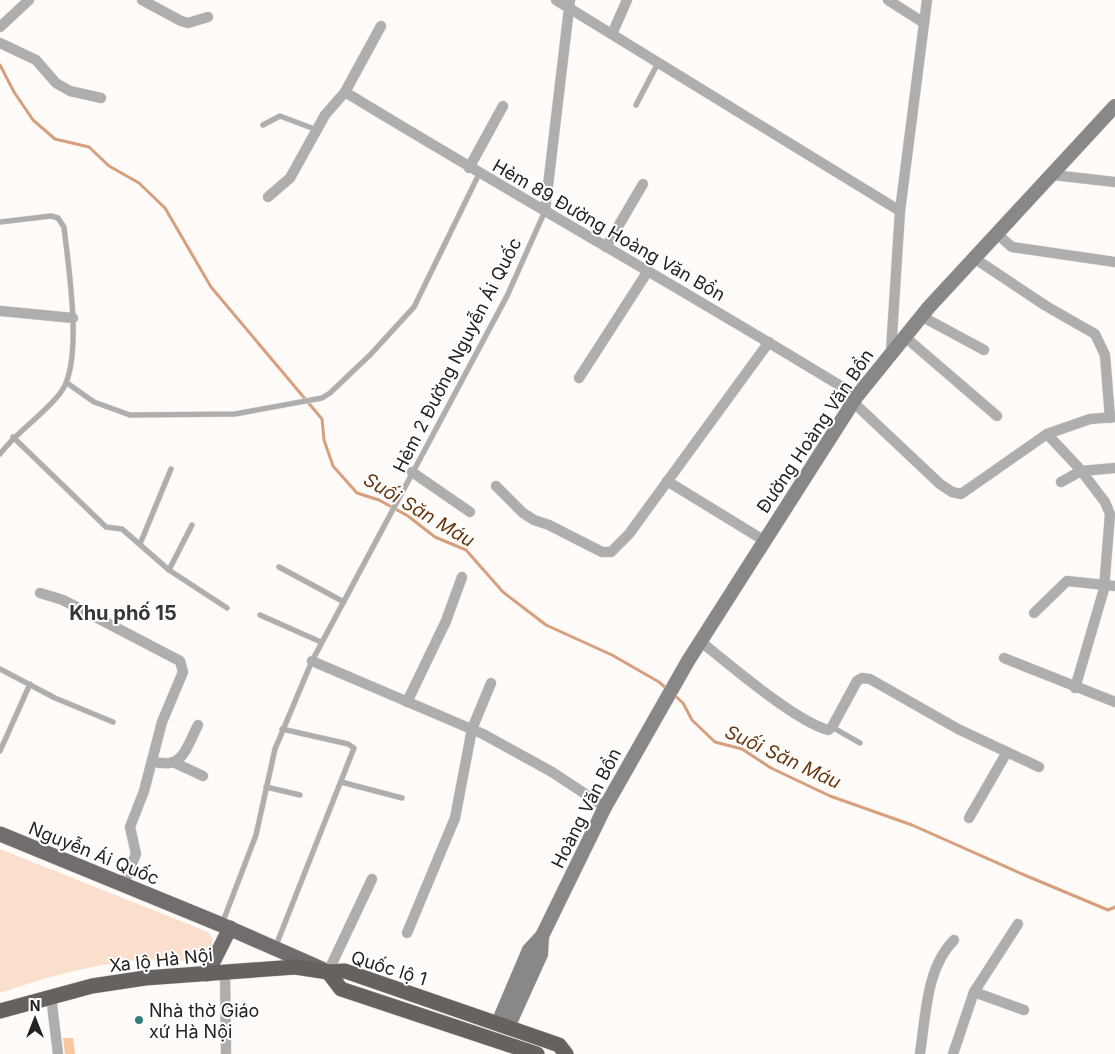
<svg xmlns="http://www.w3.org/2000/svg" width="1115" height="1054" viewBox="0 0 1115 1054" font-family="Inter,sans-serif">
<rect width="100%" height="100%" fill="#fffbf8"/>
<path fill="#fbdfcd" d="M0,849L208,932L213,939L212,945L200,960C180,963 158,958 138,960C91,965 45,977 0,993Z"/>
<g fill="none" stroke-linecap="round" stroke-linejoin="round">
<g stroke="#d79f7d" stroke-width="3">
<polyline points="0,65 14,92 33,120 55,139 89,147 109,166 139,183 165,208 211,287 322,419 324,440 333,466 357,493 379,500 408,516 435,537 466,550 503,592 546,625 612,655 659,682 667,689"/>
<polyline points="674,695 683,703 692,720 715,742 742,749 771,768 830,796 912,825 1022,874 1108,910 1115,907"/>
</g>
</g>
<polygon fill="#fdc4a0" points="63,1038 73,1038 75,1054 65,1054"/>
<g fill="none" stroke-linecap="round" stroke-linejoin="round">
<g stroke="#dcd8d6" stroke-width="6">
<g id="service">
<polyline points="636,105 658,63"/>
<polyline points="263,125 280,116 317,130"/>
<path d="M0,222L51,216L58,218L64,227C68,265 84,361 61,392C44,415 18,430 0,454"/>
<polyline points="67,383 94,402 130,415 235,414 322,398 330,393 370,355 414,307 479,174"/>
<polyline points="13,437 106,527 122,529 169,570 192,525"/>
<polyline points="140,544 171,469"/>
<polyline points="279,567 344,602"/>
<polyline points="169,570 227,608"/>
<polyline points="260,615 321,642"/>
<polyline points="0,669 55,698 113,722"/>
<polyline points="832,727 860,743"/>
<polyline points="0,751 30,684"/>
<polyline points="341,782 402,798"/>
<polyline points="266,787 300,795"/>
<polyline points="222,924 256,835 275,749 312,661 507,296 545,211"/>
<polyline points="275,948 354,748 348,744 282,729"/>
</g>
</g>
<g stroke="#dcd8d6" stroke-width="11">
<g id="minor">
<polyline points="142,0 181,21 188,23 208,17"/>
<polyline points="556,0 900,211"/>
<polyline points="888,0 924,23"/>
<polyline points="0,27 29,0"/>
<polyline points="612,34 627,0"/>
<polyline points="0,43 36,60 56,83 70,91 101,98"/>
<path d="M345,92C514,195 688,292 857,396"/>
<polyline points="469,168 503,106"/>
<polyline points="1053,175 1115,182"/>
<polyline points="268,197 290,178 325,115 345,92 381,26"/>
<polyline points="545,211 570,0"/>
<polyline points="997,234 1012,247 1115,262"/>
<polyline points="606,247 643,184"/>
<polyline points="974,258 1046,306 1095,334 1105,355 1110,418"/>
<polyline points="1,311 73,318"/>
<polyline points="921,316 984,350"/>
<polyline points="904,336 997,416"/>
<polyline points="891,351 900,211 927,0"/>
<polyline points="579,378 648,271"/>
<polyline points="853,402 940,484 952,492 961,494 1047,434 1090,419 1115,417"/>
<polyline points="1047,434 1079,468 1105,502 1110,514 1104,589 1075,688"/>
<polyline points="412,472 470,512"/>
<polyline points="667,481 765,541"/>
<polyline points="1061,482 1081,471 1115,468"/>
<polyline points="496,486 523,513 534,520 549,525 602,552 611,552 629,534 769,342"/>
<polyline points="40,593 63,600 180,661 183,672 162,722 144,791 130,827 136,854 123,885"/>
<polyline points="1034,613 1067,581 1115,586"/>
<path d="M700,641C730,665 795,721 828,730L832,727L857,681L862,678L870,679L958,729L1039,767"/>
<polyline points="1004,658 1115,702"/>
<polyline points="312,661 483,734 552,772 605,807"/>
<polyline points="407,702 446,621 462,577"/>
<path d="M152,761C183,771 186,748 198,725"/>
<polyline points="175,763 203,776"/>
<polyline points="969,818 1007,752"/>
<polyline points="407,933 455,818 472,729 491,683"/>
<polyline points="225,972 226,1054"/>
<polyline points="328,972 372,879"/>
<polyline points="974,992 1024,1010"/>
<polyline points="51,996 58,1054"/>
<path d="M920,1053C926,1015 926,968 954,940"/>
<polyline points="953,1054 974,992 1018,924"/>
</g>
</g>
<g stroke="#dcd8d6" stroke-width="15">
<g id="secondary">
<polyline points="498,1023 529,950 542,936 605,807 688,661 857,396 929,307 1115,106"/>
<polyline points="508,1027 541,954 542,936"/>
</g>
</g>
<g stroke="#dcd8d6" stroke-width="16">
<g id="primary">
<polyline points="0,834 222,925 322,969"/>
<polyline points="207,974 230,928"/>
</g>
</g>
<g stroke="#dcd8d6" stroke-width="16">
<g id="trunk">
<polyline points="328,972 341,989 537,1054"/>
<polyline points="0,1011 92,986 145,978 295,967 328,972 345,971 559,1045 566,1054"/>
</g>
</g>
<use href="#service" stroke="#afaead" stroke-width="5"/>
<use href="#minor" stroke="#afaead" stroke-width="10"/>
<use href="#secondary" stroke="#8a8887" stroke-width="14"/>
<use href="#primary" stroke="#706d6c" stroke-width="15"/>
<use href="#trunk" stroke="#656260" stroke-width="15"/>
</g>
<circle fill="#327b81" stroke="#fff" stroke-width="2" cx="139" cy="1020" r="5"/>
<g text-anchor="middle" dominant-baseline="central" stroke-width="4" stroke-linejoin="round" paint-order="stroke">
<g font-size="18" fill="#232221" stroke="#fff">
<text transform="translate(609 230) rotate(30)">Hẻm 89 Đường Hoàng Văn Bổn</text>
<text transform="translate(457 355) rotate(-63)">Hẻm 2 Đường Nguyễn Ái Quốc</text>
<text transform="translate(815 431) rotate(-56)">Đường Hoàng Văn Bổn</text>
<text transform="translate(586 808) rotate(-63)">Hoàng Văn Bổn</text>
<text transform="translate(94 853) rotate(22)">Nguyễn Ái Quốc</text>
<text transform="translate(161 960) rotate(-6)">Xa lộ Hà Nội</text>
<text transform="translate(389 968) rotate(17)">Quốc lộ 1</text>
</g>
<g font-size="18" fill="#232221" stroke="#fff" text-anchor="start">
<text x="149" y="1010">Nhà thờ Giáo<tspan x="149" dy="21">xứ Hà Nội</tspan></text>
</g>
<g font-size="19" font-style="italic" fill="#69360e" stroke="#fff">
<text transform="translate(419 510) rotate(31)">Suối Săn Máu</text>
<text transform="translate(783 757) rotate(25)">Suối Săn Máu</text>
</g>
<g font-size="20" font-weight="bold" fill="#393634" stroke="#fff">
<text x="123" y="613">Khu phố 15</text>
</g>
</g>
<g transform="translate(35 1019)" stroke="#ffffff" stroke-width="4" paint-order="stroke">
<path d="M0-4L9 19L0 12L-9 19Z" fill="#232221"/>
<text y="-8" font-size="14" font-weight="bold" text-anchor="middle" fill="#232221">N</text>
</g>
</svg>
